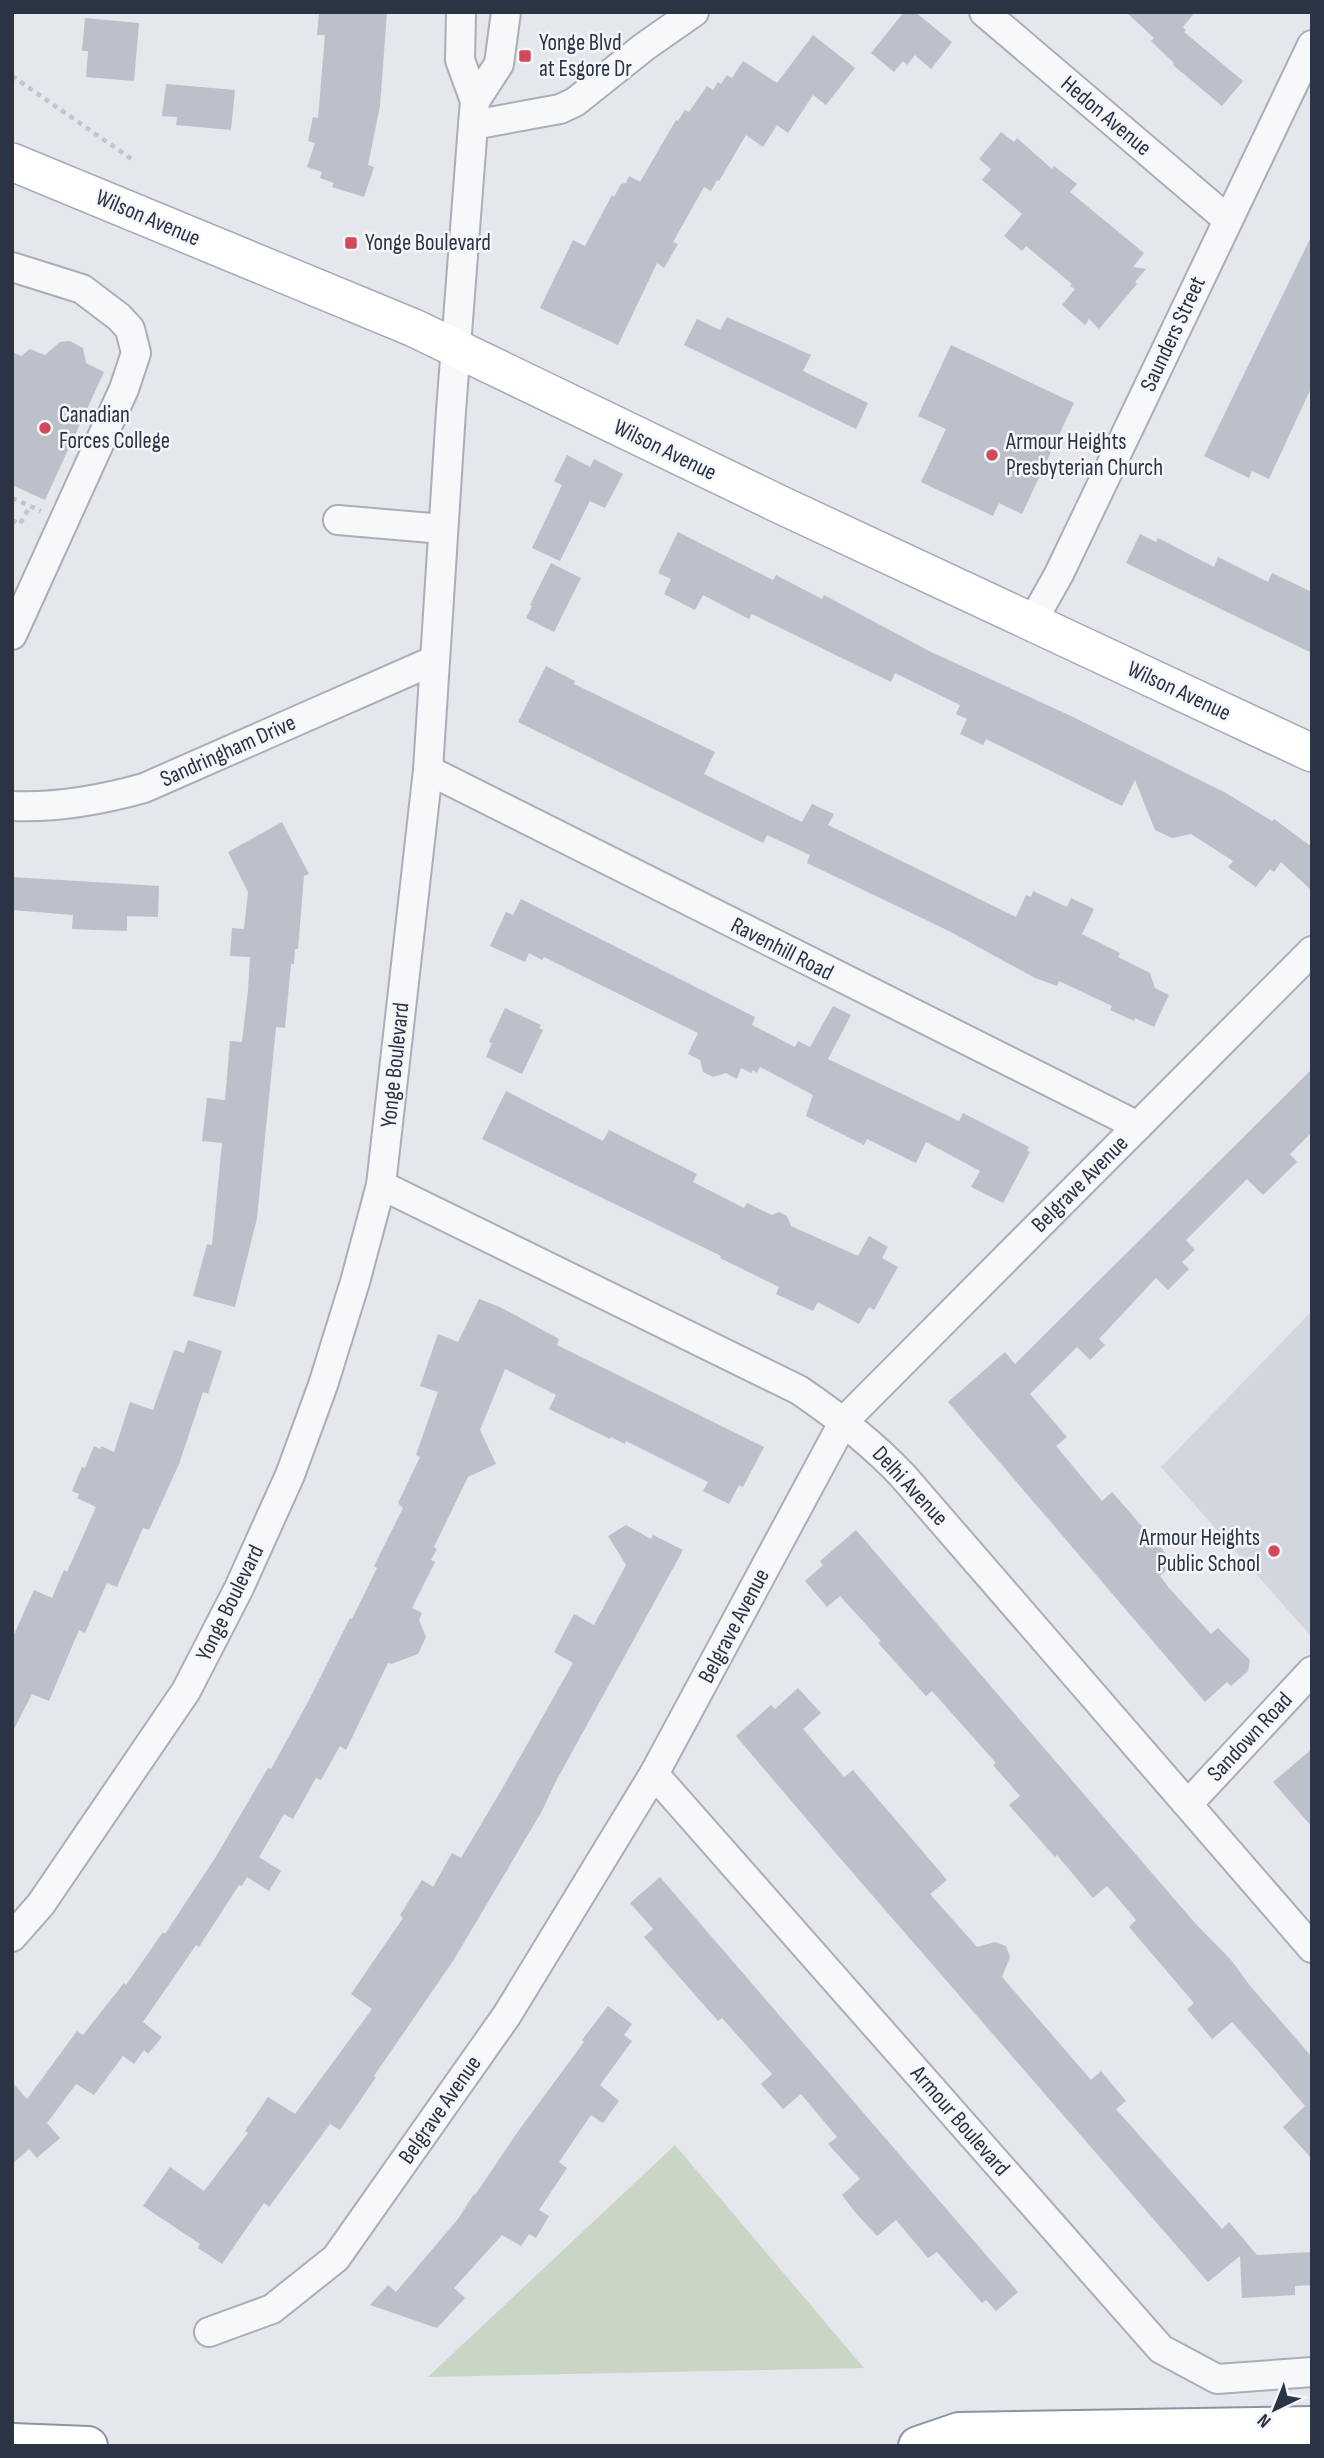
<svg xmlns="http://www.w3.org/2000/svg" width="1324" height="2458" viewBox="0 0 1324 2458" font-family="'Sofia Sans Condensed',sans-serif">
<rect width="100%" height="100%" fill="#e4e7ec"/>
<polygon fill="#d2d6de" points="1312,1311 1312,1637 1161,1467"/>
<polygon fill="#c9d6c5" points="675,2145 864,2368 428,2377"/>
<g fill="#bbc0ca">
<polygon points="319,12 387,12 380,106 368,165 374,167 364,197 332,187 334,183 320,178 322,172 307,167 315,143 308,141 313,117 318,118 325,35 317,35"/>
<polygon points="904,12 915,12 952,42 931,69 915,55 907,65 903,61 894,72 871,53"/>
<polygon points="1126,12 1195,12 1183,27 1186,30 1184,32 1243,81 1222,106 1173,65 1174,63 1151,41 1154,38"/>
<polygon points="85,18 139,23 134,81 86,77 88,51 82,51"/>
<polygon points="813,35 855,68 826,105 813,95 788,133 777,125 763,147 746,135 719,181 717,180 711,191 704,187 673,242 678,244 664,268 657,263 618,345 540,308 573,240 585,246 612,195 614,197 621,184 626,183 629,176 640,182 676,120 678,121 685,110 689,112 707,86 713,90 718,82 721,84 727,75 732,78 743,61 777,83"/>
<polygon points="166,84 235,90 231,130 176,125 177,117 162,116"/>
<polygon points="1001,132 1014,142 1017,138 1052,169 1054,166 1077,184 1070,192 1144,253 1133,267 1146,269 1135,282 1137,284 1099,329 1089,319 1085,325 1062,305 1075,289 1070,286 1072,284 1026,246 1022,251 1004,236 1022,214 982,180 991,169 979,159"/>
<polygon points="1312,235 1312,386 1269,479 1252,471 1249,478 1204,456"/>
<polygon points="727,317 811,355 803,371 868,403 856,429 684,345 697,319 720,330"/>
<polygon points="70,341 83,348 86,363 104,372 45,500 12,485 12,352 21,356 30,349 45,355 60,342"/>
<polygon points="951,345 1074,403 1022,514 999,503 993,516 921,482 946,429 918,416"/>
<polygon points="567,455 590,467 594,459 623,474 605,508 590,501 560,561 532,548 562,485 554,481"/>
<polygon points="678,532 773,580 776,575 822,599 824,595 929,651 1071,716 1226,793 1272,821 1274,819 1312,847 1312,891 1281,862 1274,872 1270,869 1256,887 1228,867 1233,861 1191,834 1172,838 1155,830 1135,780 1122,806 986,739 983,745 960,734 967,719 956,714 960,705 895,673 891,682 752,614 749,619 703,595 695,610 664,594 671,579 658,573"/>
<polygon points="1140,534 1156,542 1158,538 1214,567 1218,557 1268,582 1272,573 1312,592 1312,653 1126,563"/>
<polygon points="551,563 581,578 554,632 526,618 532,606 530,605"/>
<polygon points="546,666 575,681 574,684 715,752 704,774 802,822 812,804 834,814 828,825 1016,917 1026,895 1031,897 1033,891 1067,907 1071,898 1094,909 1082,934 1120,953 1118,957 1150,973 1155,988 1169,995 1154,1027 1135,1018 1134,1021 1110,1010 1112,1006 1059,981 1057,986 1035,978 949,931 807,863 810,855 767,835 763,843 518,722"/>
<polygon points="282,822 309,874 304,876 298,949 295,949 294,964 291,964 285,1028 276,1027 257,1218 235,1307 193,1296 207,1244 212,1245 222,1143 202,1141 207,1098 225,1100 230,1041 242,1042 248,990 250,957 230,956 232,928 244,929 248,892 228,852"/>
<polygon points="12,877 159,886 158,917 127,916 127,931 72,929 73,915 12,910"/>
<polygon points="521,899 755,1017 752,1025 795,1047 798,1041 810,1047 833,1006 851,1015 828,1059 959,1121 963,1113 1029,1147 1027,1151 1030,1152 1003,1203 971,1187 980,1171 926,1142 916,1163 867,1139 864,1145 806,1116 813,1095 760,1067 757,1073 753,1070 751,1073 741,1068 737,1079 726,1073 713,1077 703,1072 700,1060 688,1054 698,1033 544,957 542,960 529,953 525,962 490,946 506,912 513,915"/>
<polygon points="505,1008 541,1025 539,1028 543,1030 522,1074 486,1057 492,1043 489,1042"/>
<polygon points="1312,1069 1312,1132 1290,1154 1297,1162 1263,1195 1247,1179 1186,1240 1195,1250 1182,1262 1189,1269 1168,1290 1156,1278 1099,1339 1105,1345 1090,1360 1077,1347 1030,1394 1067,1437 1056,1446 1102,1501 1112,1492 1174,1563 1160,1576 1169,1588 1211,1634 1218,1628 1250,1660 1248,1671 1231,1686 1227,1682 1205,1702 948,1402 1005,1352 1015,1364"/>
<polygon points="506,1091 603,1141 609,1130 697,1174 693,1182 744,1208 747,1203 772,1215 779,1212 787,1216 791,1226 858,1256 869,1236 888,1247 882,1258 898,1267 874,1310 869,1307 859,1324 818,1302 813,1311 776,1294 779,1287 720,1258 721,1256 482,1139"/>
<polygon points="479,1299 500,1307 559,1339 557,1345 764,1447 743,1487 739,1485 729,1504 703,1491 708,1482 626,1441 625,1444 611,1437 610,1439 549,1409 556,1395 505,1369 480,1430 496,1464 468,1477 434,1547 437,1549 431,1560 435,1562 412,1608 422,1613 419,1620 426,1637 418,1654 391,1664 388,1663 346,1750 340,1746 321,1780 316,1778 293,1819 284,1814 259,1857 281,1871 269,1891 247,1877 242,1886 239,1885 199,1947 196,1945 143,2022 162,2037 148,2054 144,2050 134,2064 123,2056 94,2095 76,2084 47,2123 60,2138 37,2158 29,2149 12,2164 12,2082 27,2099 77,2031 83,2035 124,1983 126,1985 163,1932 165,1934 215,1858 268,1768 271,1769 309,1700 350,1618 352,1619 377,1568 374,1566 403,1508 398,1503 420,1457 416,1455 438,1392 420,1386 438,1334 458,1342"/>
<polygon points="188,1340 222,1351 208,1394 203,1392 179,1464 149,1530 143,1528 117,1587 107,1583 85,1633 79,1630 49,1701 32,1694 12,1733 12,1639 34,1590 52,1598 64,1570 67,1572 96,1507 77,1498 79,1494 72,1491 82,1467 85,1468 94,1446 100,1449 101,1446 114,1452 130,1402 153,1410 174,1350 184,1353"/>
<polygon points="626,1525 651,1539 653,1535 683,1550 555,1783 542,1811 453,1961 374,2076 376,2077 340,2130 330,2124 269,2207 264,2203 222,2264 198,2248 200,2244 143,2206 170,2167 204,2191 248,2133 245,2131 268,2097 295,2114 372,2009 351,1994 403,1918 400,1915 422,1880 433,1887 452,1853 461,1858 502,1789 573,1663 554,1652 574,1614 594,1625 626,1565 608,1536"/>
<polygon points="856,1530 1195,1923 1231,1960 1251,1987 1312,2057 1312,2159 1283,2127 1305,2106 1260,2053 1232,2022 1212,2039 1187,2009 1194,2003 1129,1927 1136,1920 1107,1886 1093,1898 1057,1855 1055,1857 1009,1805 1020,1796 993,1765 996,1763 932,1691 926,1696 878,1643 881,1641 840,1596 827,1607 805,1581 823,1565 820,1561"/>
<polygon points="798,1688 821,1713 803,1729 844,1777 853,1770 947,1880 930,1894 977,1947 995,1942 1006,1946 1010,1957 1002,1977 1091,2080 1101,2071 1126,2101 1116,2109 1222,2229 1229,2222 1257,2255 1312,2252 1312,2285 1295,2286 1295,2295 1242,2298 1240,2256 1208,2282 833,1850 736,1736 771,1705 775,1709"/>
<polygon points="1312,1749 1312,1827 1273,1782"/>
<polygon points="660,1877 1018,2292 996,2311 986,2300 982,2303 937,2252 928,2258 896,2220 877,2236 855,2212 842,2195 860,2179 828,2144 837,2137 801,2094 783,2109 761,2084 772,2074 722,2018 718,2021 644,1937 653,1929 630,1903"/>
<polygon points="608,2006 632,2024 624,2035 632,2041 600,2085 619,2101 603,2123 591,2115 559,2162 567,2168 539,2210 549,2216 536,2238 529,2234 521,2246 502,2235 454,2288 465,2298 437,2328 370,2305 388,2285 396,2292 458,2219 474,2194 475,2195 519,2130 584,2042 582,2040"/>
</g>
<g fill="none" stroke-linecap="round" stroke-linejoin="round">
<g stroke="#a9aeb7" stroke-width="32">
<g id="minor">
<polyline points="984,12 1227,219"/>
<polyline points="475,101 499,64 506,12"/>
<polyline points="473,125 560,109 575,102 644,47 694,12"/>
<polyline points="12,267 82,289 119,317 130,329 136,353 124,389 12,635"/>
<polyline points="338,520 443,529"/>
<polyline points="1032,622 1059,574 1312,45"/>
<polyline points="428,770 1138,1126"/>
<path d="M12,806C57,808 101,800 144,788L435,660"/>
<path d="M381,1185L799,1390C837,1416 871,1442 903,1476L1312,1948"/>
<polyline points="654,1774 1161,2349 1217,2379 1312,2372"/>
<polyline points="1188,1804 1312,1671"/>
<polyline points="12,1937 41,1904 186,1691 239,1588 290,1475 323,1385 355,1282 381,1185 428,770 451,411 473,125 475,101 460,60 461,12"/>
<polyline points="209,2332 272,2309 336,2258 507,2015 654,1774 844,1421 1312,951"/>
</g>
</g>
<g stroke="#a3abb8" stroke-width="40">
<polyline id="major" points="12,162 414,328 781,505 1312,753"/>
</g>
<g stroke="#8b94a3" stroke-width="42">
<g id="highway">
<polyline points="12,2443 88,2446"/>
<polyline points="918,2446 959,2432 1312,2426"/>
</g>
</g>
<g stroke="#c2c5cb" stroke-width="4.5" stroke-dasharray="5 5" stroke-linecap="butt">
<polyline points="12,76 133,160"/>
<polyline points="12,498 41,511"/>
<polyline points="12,520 20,524 30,506"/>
</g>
<use href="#minor" stroke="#f7f8fa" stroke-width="28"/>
<use href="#major" stroke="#fff" stroke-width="37"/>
<use href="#highway" stroke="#fff" stroke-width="38"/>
</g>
<g fill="#d1495b" stroke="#f4f6f9" stroke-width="2.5">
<rect x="518" y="49" width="14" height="14" rx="3.5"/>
<rect x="344" y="236" width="14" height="14" rx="3.5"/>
<circle cx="45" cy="428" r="7"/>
<circle cx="992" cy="455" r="7"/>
<circle cx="1274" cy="1551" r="7"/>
</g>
<g text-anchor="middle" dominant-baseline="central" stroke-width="5" stroke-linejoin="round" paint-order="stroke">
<g font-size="23" fill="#2b3445" stroke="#f4f6f9" text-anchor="start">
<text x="539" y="43">Yonge Blvd<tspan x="539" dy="26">at Esgore Dr</tspan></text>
<text x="365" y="243">Yonge Boulevard</text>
<text x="59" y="415">Canadian<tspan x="59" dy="26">Forces College</tspan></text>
<text x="1006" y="442">Armour Heights<tspan x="1006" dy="26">Presbyterian Church</tspan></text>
<text x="1260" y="1538" text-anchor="end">Armour Heights<tspan x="1260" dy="26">Public School</tspan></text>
</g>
<g font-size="23" fill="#2b3445" stroke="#f4f6f9">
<text transform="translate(1106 116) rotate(40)">Hedon Avenue</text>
<text transform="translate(148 218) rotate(23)">Wilson Avenue</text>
<text transform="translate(1173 334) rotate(-65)">Saunders Street</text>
<text transform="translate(665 450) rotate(26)">Wilson Avenue</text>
<text transform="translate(1179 691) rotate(25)">Wilson Avenue</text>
<text transform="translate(228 751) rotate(-24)">Sandringham Drive</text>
<text transform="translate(782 949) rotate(27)">Ravenhill Road</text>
<text transform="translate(395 1065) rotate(-84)">Yonge Boulevard</text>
<text transform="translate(1080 1184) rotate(-45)">Belgrave Avenue</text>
<text transform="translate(910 1486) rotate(47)">Delhi Avenue</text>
<text transform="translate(230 1603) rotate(-64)">Yonge Boulevard</text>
<text transform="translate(734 1626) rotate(-62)">Belgrave Avenue</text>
<text transform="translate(1250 1737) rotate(-47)">Sandown Road</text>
<text transform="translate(440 2110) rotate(-55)">Belgrave Avenue</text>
<text transform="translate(960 2121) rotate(49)">Armour Boulevard</text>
</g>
</g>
<rect width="1324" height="2458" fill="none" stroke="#2b3445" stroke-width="28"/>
<g transform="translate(1275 2409) rotate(223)" stroke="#f4f6f9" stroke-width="5" paint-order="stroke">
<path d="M0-5L12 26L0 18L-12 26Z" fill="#2b3445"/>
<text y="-10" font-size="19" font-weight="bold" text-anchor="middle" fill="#2b3445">N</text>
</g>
</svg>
